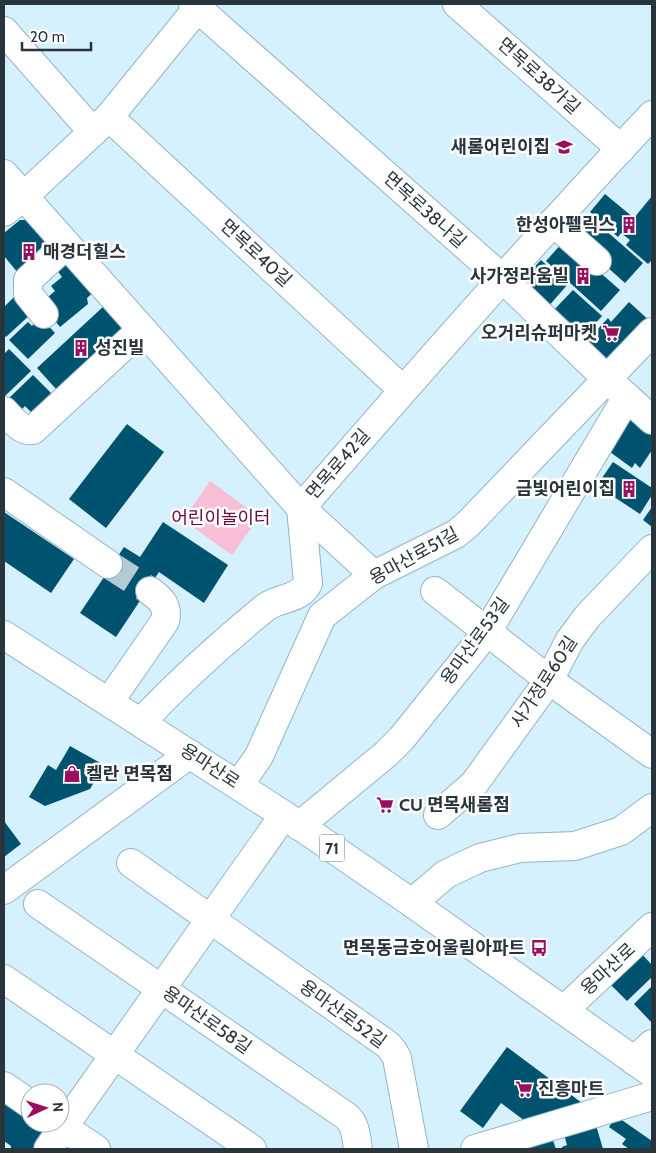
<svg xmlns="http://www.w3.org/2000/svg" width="656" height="1153" viewBox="0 0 656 1153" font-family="Cabin,'Noto Sans KR',sans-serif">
<rect width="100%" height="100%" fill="#d6f1fe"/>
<polygon fill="#f7bed5" points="210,481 259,517 232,555 183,520"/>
<g fill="#00536f">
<polygon points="605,194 634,218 652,196 652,260 648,264 626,245 630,240 621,233 618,237 590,212"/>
<polygon points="588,215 643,263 625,283 606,266 612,260 603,252 571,234"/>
<polygon points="20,220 35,220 59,247 23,279 4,256 4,233"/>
<polygon points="564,241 620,290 601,311 546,261"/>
<polygon points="69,258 95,291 87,298 88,304 60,327 41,303 55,291 51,286 62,277 56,269"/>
<polygon points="541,260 568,284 547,308 529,292 527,275"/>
<polygon points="573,290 602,316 581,339 552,312"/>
<polygon points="16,295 33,312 6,337 4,335 4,307"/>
<polygon points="629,302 652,323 622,359 604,359 586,342 608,318 611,322"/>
<polygon points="105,305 125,327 57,390 37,368"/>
<polygon points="40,317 55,333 28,359 9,340 28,322 32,326"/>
<polygon points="9,349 31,371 5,396 4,354"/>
<polygon points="33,375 54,396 34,415 25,406 20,411 8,399"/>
<polygon points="643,416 652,426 652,450 640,468 635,463 632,468 610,452 630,420"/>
<polygon points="127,424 164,452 106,528 69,499"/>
<polygon points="613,462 652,488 652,495 640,514 605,491 609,483 602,478"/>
<polygon points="652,507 652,527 643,520"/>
<polygon points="4,512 74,559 51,593 4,561"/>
<polygon points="163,522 228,565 204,603 159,572 116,637 80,613 124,547 140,557"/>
<polygon points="70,746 104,765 90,789 45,806 29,797 48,765 56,770"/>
<polygon points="4,821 21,844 4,857"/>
<polygon points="639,951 652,965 652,977 627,1001 608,982"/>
<polygon points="652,986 652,1023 634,1004"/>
<polygon points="507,1047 586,1106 529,1124 501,1103 483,1128 460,1111"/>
<polygon points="4,1101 30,1111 30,1123 50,1123 33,1149 11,1149 11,1146 4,1141"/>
<polygon points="616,1116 652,1141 652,1146 650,1149 629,1149 622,1144 626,1139 609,1127"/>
<polygon points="595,1122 603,1149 562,1149 562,1147 567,1145 563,1131"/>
<polygon points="551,1135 556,1149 527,1149 525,1143"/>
</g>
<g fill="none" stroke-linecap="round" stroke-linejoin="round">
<polyline stroke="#b3cbd7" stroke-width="28" stroke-dasharray="28 14" stroke-linecap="butt" points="108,564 150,591"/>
<g stroke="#94b4c4" stroke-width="30">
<g id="minor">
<polyline points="193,4 503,279 607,379 652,420"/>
<polyline points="457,4 621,149"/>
<polyline points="4,31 93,132"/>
<polyline points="109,117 403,390"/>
<polyline points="4,174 301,508 374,575"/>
<polyline points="4,212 23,197 109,117 201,4"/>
<polyline points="553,222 597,261"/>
<polyline points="44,314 28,294 28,280 66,245"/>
<path d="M4,411C12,419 21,432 33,430L141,330"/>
<polyline points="4,492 108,564"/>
<polyline points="435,591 549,680 652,754"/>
<path d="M109,702L165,621C169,606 161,599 150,591"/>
<path d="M141,722C180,681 222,643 266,607C278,598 302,599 308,583L301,508C416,375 532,243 652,115"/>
<polyline points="239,785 259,756 322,616 374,575 456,534 468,524 652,332"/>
<polyline points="438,815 474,784 549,680 570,640 587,617 652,549"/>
<polyline points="299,826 386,754 402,738 487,632 627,397"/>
<polyline points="131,863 388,1045 393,1051 397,1058 414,1149"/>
<polyline points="4,890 190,754"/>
<polyline points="412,903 446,874 480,858 520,848 575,846 621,831 652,808"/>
<path d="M38,904L346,1116C356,1124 356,1137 358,1149"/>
<polyline points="4,979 252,1149"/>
<polyline points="564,1010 652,927"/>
<polyline points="634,1061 652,1044"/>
<polyline points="4,1086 30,1104"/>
<polyline points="57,1123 96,1149"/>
<polyline points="48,1149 284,815"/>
<polyline points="475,1149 652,1096"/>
</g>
</g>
<g stroke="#94b4c4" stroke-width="30">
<polyline id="major" points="4,635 284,815 412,903 652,1073"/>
</g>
<use href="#minor" stroke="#fff" stroke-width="28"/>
<use href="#major" stroke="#fff" stroke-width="28"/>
</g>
<defs>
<g id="school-bare" transform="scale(1.35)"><path d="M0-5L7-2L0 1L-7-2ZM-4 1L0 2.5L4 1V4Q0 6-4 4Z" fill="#9a0e5f" stroke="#fff" stroke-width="2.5" paint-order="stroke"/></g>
<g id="building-bare" transform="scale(1.35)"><path d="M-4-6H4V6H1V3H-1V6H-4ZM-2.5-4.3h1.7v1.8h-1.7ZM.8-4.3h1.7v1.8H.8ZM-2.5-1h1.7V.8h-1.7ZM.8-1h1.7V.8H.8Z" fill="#9a0e5f" stroke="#fff" stroke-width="2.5" paint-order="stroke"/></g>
<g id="supermarket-bare" transform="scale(1.35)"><path d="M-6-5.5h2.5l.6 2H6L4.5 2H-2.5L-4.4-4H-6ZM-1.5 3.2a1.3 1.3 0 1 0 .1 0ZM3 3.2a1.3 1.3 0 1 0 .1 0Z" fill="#9a0e5f" stroke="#fff" stroke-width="2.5" paint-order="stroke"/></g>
<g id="shop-bare" transform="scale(1.35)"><path d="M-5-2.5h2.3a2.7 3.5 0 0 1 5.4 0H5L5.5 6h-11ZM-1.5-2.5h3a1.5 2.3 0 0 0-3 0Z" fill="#9a0e5f" stroke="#fff" stroke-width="2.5" paint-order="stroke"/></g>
<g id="bus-bare" transform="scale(1.35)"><path d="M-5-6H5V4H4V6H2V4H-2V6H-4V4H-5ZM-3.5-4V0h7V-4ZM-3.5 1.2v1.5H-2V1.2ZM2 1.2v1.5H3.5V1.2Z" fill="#9a0e5f" stroke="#fff" stroke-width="2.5" paint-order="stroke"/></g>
</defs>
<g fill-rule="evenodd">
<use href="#school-bare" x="564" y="147"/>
<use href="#building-bare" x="629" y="225"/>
<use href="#building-bare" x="29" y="252"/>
<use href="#building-bare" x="583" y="276"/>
<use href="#supermarket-bare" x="611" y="333"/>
<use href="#building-bare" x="81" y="348"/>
<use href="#building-bare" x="629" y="489"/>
<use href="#shop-bare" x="72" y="774"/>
<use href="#supermarket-bare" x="385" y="805"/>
<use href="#bus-bare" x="539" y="948"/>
<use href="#supermarket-bare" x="524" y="1089"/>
</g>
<g text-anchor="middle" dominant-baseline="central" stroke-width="5" stroke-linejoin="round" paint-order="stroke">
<rect fill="#fff" stroke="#687276" stroke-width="1" x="319.5" y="834.5" width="25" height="27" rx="4"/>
<g font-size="16" font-weight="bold" fill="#28353c">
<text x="332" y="848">71</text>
</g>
<g font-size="18" fill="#28353c" stroke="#fff">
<text transform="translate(539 76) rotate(42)">면목로38가길</text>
<text transform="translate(425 210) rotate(42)">면목로38나길</text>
<text transform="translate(256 253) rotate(43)">면목로40길</text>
<text transform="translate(338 464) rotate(-49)">면목로42길</text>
<text transform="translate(414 556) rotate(-29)">용마산로51길</text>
<text transform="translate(475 641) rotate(-54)">용마산로53길</text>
<text transform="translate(544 682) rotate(-57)">사가정로60길</text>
<text transform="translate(210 766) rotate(33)">용마산로</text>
<text transform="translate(608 969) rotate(-43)">용마산로</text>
<text transform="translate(343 1014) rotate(36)">용마산로52길</text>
<text transform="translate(207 1020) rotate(35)">용마산로58길</text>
</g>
<g font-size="18" font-weight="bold" fill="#28353c" stroke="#fff" text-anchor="end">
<text x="550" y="147">새롬어린이집</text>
<text x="615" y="225">한성아펠릭스</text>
<text x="43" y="252" text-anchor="start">매경더힐스</text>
<text x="569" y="276">사가정라움빌</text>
<text x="597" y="333">오거리슈퍼마켓</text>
<text x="95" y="348" text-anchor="start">성진빌</text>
<text x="615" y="489">금빛어린이집</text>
<text x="86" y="774" text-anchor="start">켈란 면목점</text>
<text x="399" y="805" text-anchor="start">CU 면목새롬점</text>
<text x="525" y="948">면목동금호어울림아파트</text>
<text x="538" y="1089" text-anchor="start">진흥마트</text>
</g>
<g font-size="18" fill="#690b40" stroke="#fff">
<text x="221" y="518">어린이놀이터</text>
</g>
</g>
<rect width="656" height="1153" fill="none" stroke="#28353c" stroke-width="10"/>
<g transform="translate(45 1108) rotate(86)"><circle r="24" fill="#ffffff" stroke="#a9aeb1"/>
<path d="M0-4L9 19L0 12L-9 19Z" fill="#9a0e5f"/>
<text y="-8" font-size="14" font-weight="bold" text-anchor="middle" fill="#28353c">N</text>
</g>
<path d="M22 42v8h69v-8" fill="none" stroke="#28353c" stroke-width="2.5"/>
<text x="30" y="42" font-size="15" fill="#28353c" stroke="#ffffff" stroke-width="4" paint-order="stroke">20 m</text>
</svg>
